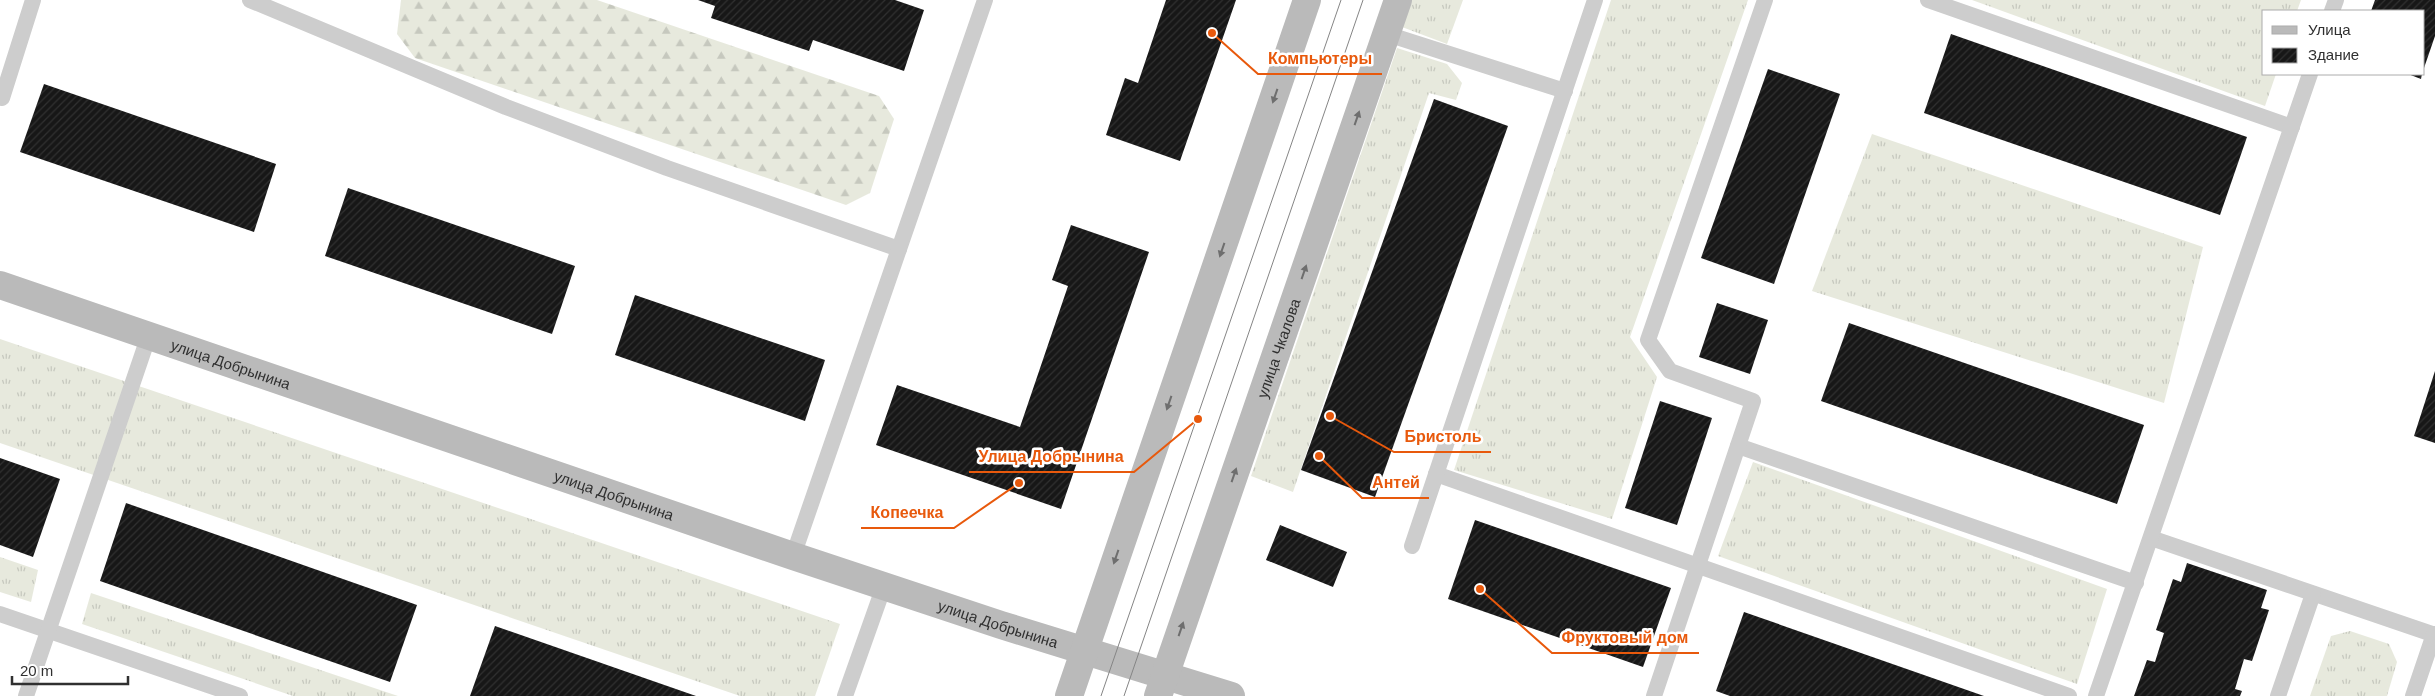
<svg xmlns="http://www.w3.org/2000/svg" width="2435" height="696" viewBox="0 0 2435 696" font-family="Helvetica,sans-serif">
<defs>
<pattern id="grass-tufts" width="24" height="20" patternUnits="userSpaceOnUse" patternTransform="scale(1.25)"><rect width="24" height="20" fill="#e7e9dd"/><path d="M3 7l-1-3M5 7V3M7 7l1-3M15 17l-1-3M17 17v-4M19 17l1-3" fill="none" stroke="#c6c8be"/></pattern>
<pattern id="forest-firs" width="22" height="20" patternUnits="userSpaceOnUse" patternTransform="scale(1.25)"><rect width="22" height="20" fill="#e7e9dd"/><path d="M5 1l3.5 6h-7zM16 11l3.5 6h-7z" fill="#c6c8be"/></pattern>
<pattern id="building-hatch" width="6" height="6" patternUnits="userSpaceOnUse" patternTransform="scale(1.25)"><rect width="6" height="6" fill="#171717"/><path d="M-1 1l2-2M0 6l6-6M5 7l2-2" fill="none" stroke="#303030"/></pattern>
</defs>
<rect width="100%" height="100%" fill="#fff"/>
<g fill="url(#grass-tufts)">
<polygon points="1411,0 1463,0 1447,44 1402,27"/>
<polygon points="1611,0 1748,0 1630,337 1657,377 1612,519 1454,470"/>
<polygon points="1972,0 2301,0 2297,11 2264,11 2264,74 2276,74 2265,106"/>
<polygon points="1397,48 1447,64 1462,83 1456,100 1429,93 1293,492 1251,476"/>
<polygon points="1872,134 2203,247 2164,403 1812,291"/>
<polygon points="0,339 840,624 815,696 740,696 0,443"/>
<polygon points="1753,462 2107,589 2077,684 1718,556"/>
<polygon points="0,557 38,570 31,602 0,592"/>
<polygon points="91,593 398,696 293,696 82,624"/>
<polygon points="2350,631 2389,644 2397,662 2387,696 2310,696 2331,636"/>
</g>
<polygon fill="url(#forest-firs)" points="401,0 597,0 879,96 894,119 870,193 846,205 415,58 397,34"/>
<g fill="url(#building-hatch)">
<polygon points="698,0 895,0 924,10 904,71 813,40 809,51 711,18 715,6"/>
<polygon points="1166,0 1236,0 1180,161 1106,135 1125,78 1138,83"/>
<polygon points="2375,0 2435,0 2435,36 2424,68 2424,11 2371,11"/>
<polygon points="1951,34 2247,137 2220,215 1924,113"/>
<polygon points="1768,69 1840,94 1774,284 1701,258"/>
<polygon points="2408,74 2422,74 2421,79"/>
<polygon points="44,84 276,164 254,232 20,152"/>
<polygon points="1434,99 1508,126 1375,497 1301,470"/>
<polygon points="348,188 575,266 552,334 325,256"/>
<polygon points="1071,225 1149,252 1061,509 876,445 897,385 1020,427 1068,286 1052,280"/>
<polygon points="635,295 825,360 805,421 615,355"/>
<polygon points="1717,303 1768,320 1750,374 1699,357"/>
<polygon points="1849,323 2144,425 2117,504 1821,401"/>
<polygon points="2435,371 2435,443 2414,436"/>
<polygon points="1660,401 1712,418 1677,525 1625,508"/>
<polygon points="0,458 60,479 33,557 0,545"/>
<polygon points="126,503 417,605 390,682 100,581"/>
<polygon points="1475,520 1671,588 1643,667 1448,599"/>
<polygon points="1280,525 1347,552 1333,587 1266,560"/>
<polygon points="2187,563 2267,590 2261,608 2269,610 2252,661 2244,659 2235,689 2242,691 2240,696 2134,696 2147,660 2155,662 2164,633 2156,630 2173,579 2181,582"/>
<polygon points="1744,612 1984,696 1730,696 1716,691"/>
<polygon points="495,626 696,696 470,696"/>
</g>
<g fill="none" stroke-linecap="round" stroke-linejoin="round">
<g stroke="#cdcdcd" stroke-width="16">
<polyline points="250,0 506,107 667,168 899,249"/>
<polyline points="1928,0 2292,127"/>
<polyline points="2332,11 2336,0"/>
<polyline points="1387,34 1565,91"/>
<polyline points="2,98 33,0"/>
<polyline points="1738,446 2136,583"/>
<polyline points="1436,474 2069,696"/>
<polyline points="2151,538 2435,635"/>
<polyline points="1412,546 1595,0"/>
<polyline points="793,556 985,0"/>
<polyline points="0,614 240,696"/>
<polyline points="26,696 149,335"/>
<polyline points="845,696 884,586"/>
<polyline points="1654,696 1753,401 1670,371 1648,340 1765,0"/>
<polyline points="2096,696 2310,74"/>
<polyline points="2278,696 2313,594"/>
<polyline points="2413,696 2434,634"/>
</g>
<g stroke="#bababa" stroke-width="28">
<path id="s1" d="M0,285L793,556L1001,625L1231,696"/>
<polyline points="1069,696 1307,0"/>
<path id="s2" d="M1158,696L1398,0"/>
</g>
<g stroke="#858585" stroke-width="1">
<polyline points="1101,696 1341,0"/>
<polyline points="1124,696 1363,0"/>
</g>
</g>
<defs><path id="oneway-solid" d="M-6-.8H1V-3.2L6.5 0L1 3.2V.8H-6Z" transform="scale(1.25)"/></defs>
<g fill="#6e6e6e">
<use href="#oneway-solid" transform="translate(1275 96) rotate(109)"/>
<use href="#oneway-solid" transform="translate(1357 118) rotate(-71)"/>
<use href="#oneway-solid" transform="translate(1222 250) rotate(109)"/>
<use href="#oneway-solid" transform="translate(1304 272) rotate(-71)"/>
<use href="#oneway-solid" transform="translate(1169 403) rotate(109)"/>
<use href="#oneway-solid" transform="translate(1234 475) rotate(-71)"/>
<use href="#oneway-solid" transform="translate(1116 557) rotate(109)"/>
<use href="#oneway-solid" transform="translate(1181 629) rotate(-71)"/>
</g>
<g text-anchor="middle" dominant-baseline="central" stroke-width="5" stroke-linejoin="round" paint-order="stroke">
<g font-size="15" fill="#303030" stroke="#fff">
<text stroke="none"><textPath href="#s2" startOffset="368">улица Чкалова</textPath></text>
<text stroke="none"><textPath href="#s1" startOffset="244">улица Добрынина</textPath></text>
<text stroke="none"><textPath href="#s1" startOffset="649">улица Добрынина</textPath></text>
<text stroke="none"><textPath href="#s1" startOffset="1054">улица Добрынина</textPath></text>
</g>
</g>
<path fill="none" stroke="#e8590c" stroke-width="2" d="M1212 33L1258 74H1382M1330 416L1394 452H1491M1198 419L1134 472H969M1319 456L1362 498H1429M1019 483L954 528H861M1480 589L1552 653H1699"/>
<g fill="#e8590c" stroke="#fff" stroke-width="2">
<circle cx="1212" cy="33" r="5"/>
<circle cx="1330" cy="416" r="5"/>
<circle cx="1198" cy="419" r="5"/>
<circle cx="1319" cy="456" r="5"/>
<circle cx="1019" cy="483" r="5"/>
<circle cx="1480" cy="589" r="5"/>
</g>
<g font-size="16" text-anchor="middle" font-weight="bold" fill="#e8590c" stroke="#fff" stroke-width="5" stroke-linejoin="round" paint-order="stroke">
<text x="1320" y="64">Компьютеры</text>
<text x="1443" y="442">Бристоль</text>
<text x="1051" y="462">Улица Добрынина</text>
<text x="1396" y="488">Антей</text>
<text x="907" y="518">Копеечка</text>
<text x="1625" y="643">Фруктовый дом</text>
</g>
<rect x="2262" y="10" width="162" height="65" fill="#ffffff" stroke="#acacac"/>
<rect x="2272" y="26" width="25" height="8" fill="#bababa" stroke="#acacac"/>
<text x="2308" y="35" font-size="15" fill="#303030">Улица</text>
<rect x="2272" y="48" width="25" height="15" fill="url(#building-hatch)" stroke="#acacac"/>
<text x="2308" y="60" font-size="15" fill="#303030">Здание</text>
<path d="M12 676v8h116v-8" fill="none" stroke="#303030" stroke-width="2.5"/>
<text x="20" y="676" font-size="15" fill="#303030" stroke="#ffffff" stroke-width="4" paint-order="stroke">20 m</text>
</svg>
